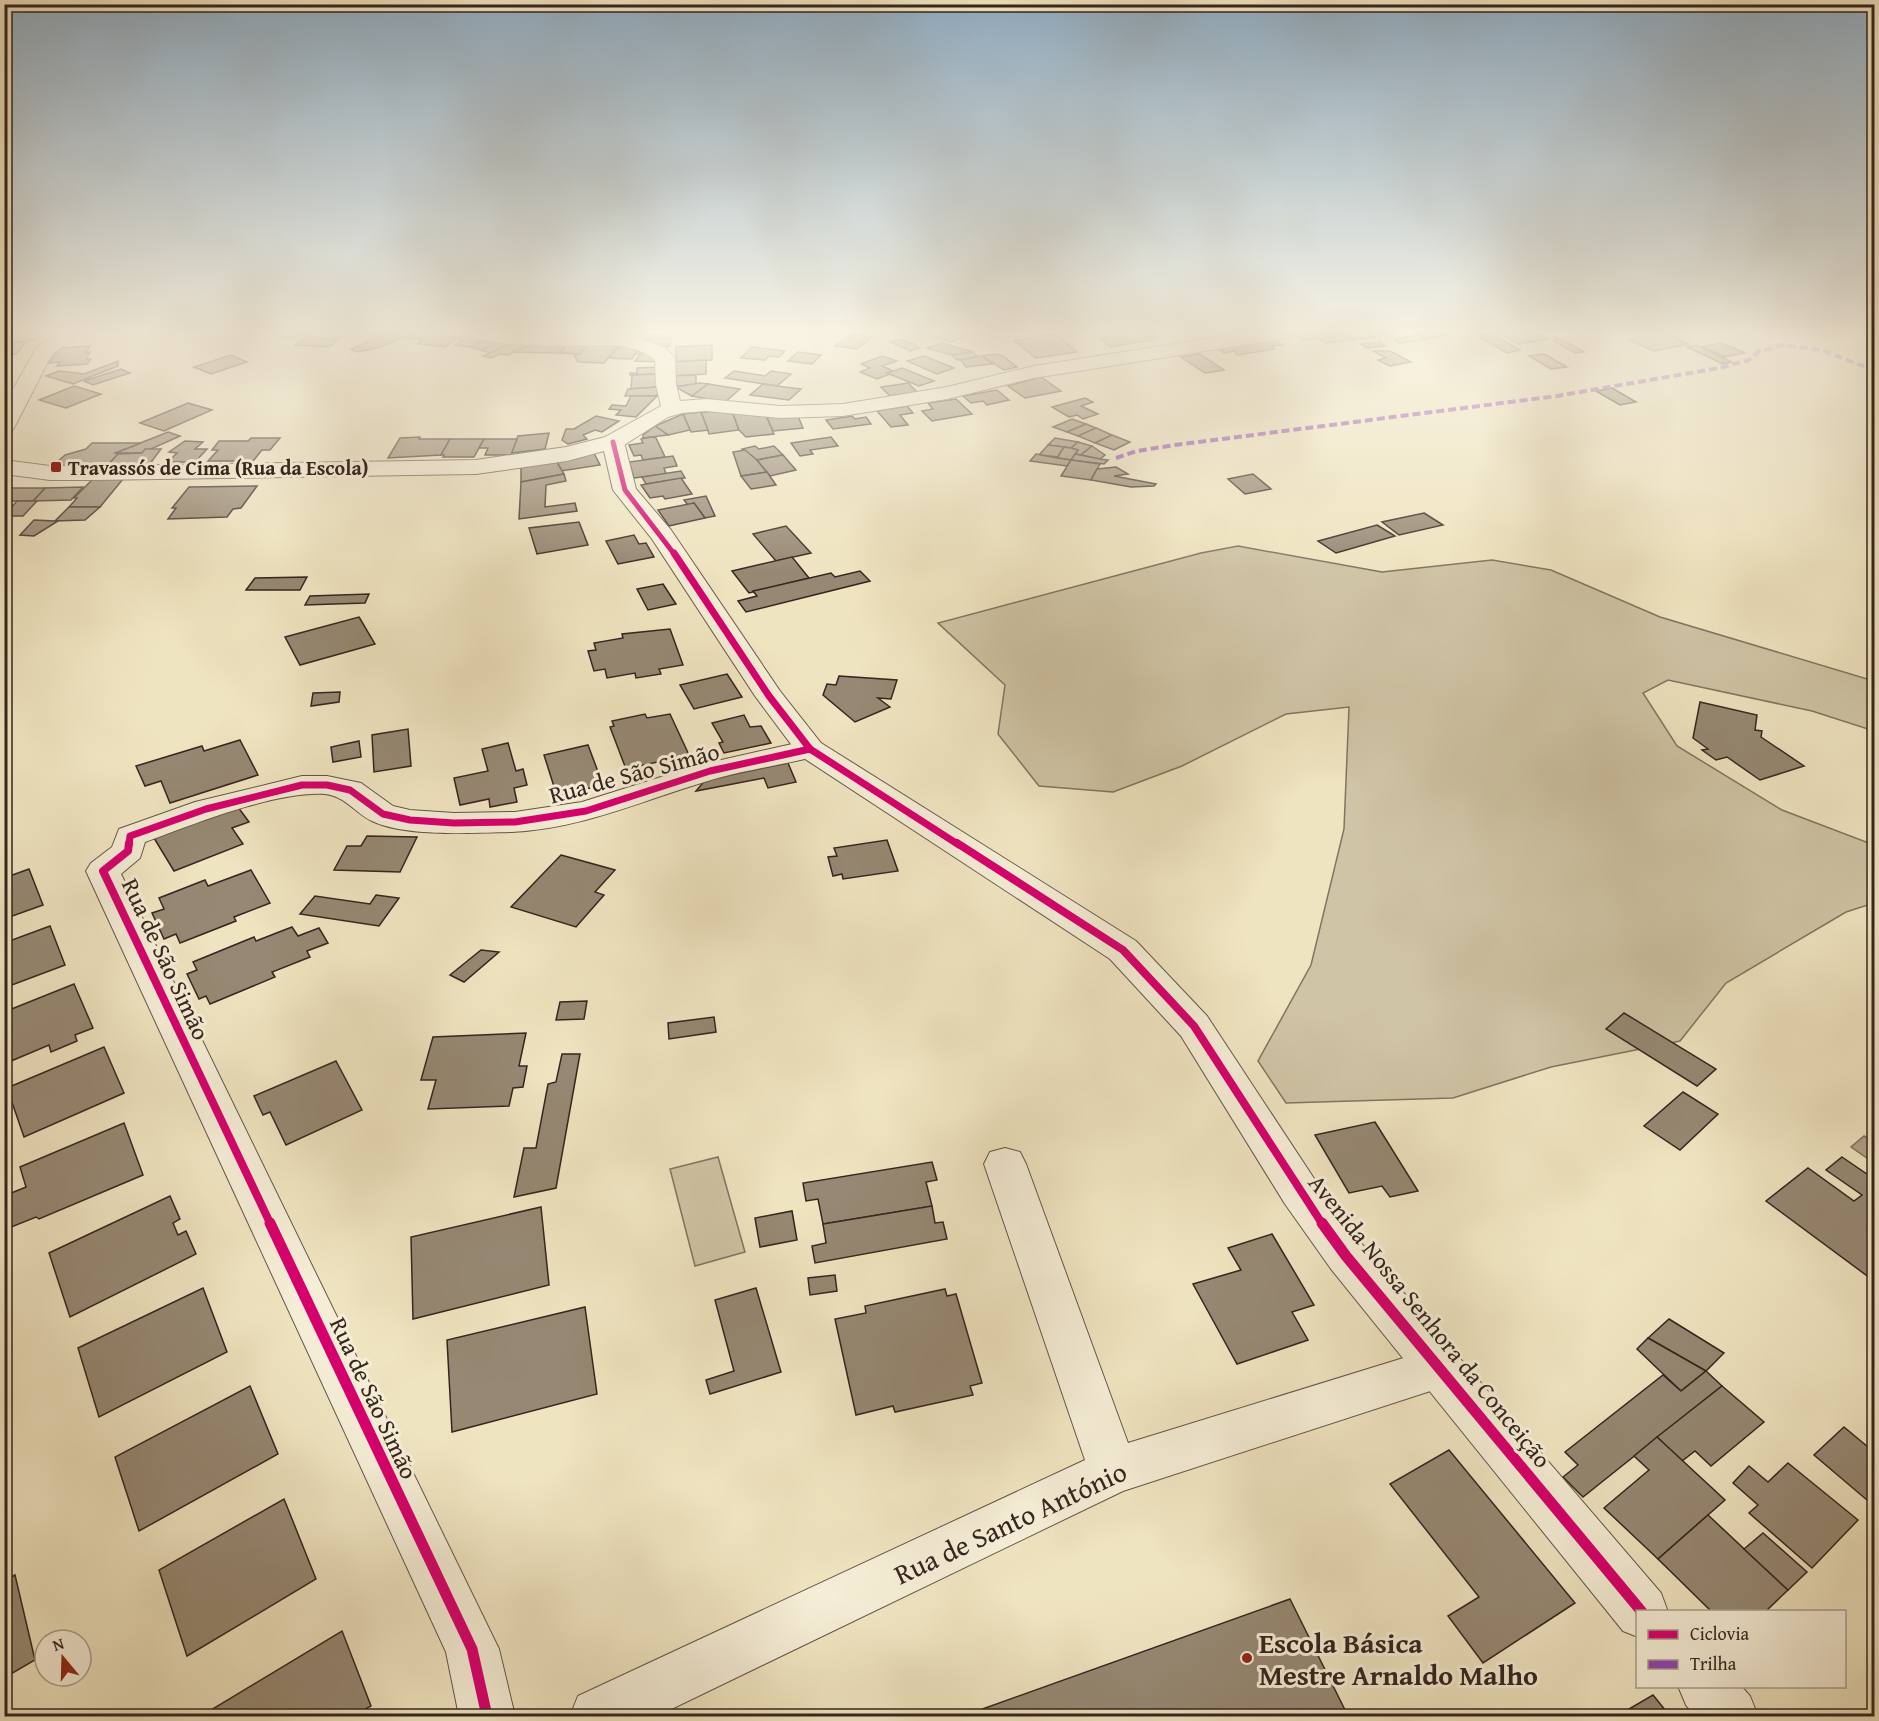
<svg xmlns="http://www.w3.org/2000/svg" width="1879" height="1721" viewBox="0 0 1879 1721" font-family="'Gentium Book Plus',serif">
<rect width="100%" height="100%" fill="#efe4c0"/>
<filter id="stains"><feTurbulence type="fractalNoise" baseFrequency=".00333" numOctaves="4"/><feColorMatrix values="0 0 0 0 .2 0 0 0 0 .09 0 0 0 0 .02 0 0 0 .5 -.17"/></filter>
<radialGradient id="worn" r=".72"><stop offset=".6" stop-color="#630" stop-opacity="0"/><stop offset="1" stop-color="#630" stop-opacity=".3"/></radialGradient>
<g fill="#cfc4a5" stroke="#827462" stroke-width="1.5">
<polygon points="1238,546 1382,572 1492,560 1551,570 1660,617 1874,681 1874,731 1812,711 1668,680 1643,693 1677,746 1782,810 1874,845 1874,903 1846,912 1726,983 1680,1041 1551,1067 1453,1098 1286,1103 1258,1061 1311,965 1344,829 1349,707 1286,714 1182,766 1113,792 1039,786 998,734 1005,685 938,623 1201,553"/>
<polygon points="718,1157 745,1252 695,1266 670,1169"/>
</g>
<polygon fill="#b0a389" stroke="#7f715f" stroke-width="1.5" points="1864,1136 1874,1142 1874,1163 1851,1147"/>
<g fill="#968873" stroke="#35251f" stroke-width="1.5">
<polygon points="22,332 39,332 37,340 4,343 4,337"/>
<polygon points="273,332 301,332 304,333 289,339"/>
<polygon points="311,332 334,332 330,334 342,336 333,340 307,337 305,334"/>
<polygon points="378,332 417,332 378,348 357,352 351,349 380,336 373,335"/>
<polygon points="417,332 435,332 423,340 407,338"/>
<polygon points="435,332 460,332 450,338 456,339 445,347 417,344"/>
<polygon points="460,332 464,332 492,337 470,347 455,345 463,340 450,338"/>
<polygon points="964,332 969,334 951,342 923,333"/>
<polygon points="1102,332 1151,332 1156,336 1148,337 1152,340 1111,347 1093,334"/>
<polygon points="1316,332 1343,332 1354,340 1326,343 1319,338 1302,340 1295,335"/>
<polygon points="1343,332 1365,332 1373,338 1352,339"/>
<polygon points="1365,332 1397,332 1399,333 1372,337"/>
<polygon points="1412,332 1447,332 1444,333 1447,335 1425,339"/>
<polygon points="1498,332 1535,332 1548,339 1518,344"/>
<polygon points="1662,332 1689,344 1654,351 1629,340"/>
<polygon points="632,334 662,335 641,341"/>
<polygon points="851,334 873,337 856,349 835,346"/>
<polygon points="1055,334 1077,352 1036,358 1014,341"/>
<polygon points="1491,334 1520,350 1507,353 1477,336"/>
<polygon points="1419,335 1425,340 1399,343 1394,339"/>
<polygon points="307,337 333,340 337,341 329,347 295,345"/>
<polygon points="492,337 507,339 481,350 470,347"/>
<polygon points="1271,337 1282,345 1271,346 1275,349 1238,355 1234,351 1224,353 1213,345"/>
<polygon points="656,338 671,338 670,346 658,348 641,341"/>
<polygon points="1559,338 1584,352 1575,353 1554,341"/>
<polygon points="507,339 518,341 490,353 481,350"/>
<polygon points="900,339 916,345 919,348 911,351 890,342"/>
<polygon points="518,341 535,343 507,355 500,354 491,358 483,356"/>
<polygon points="26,342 16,354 4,355 4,343"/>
<polygon points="1380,342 1385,346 1366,348 1361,344"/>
<polygon points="535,343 566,345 560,353 513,352"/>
<polygon points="942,343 973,352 952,355 927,348"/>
<polygon points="1722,343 1745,353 1725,357 1702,347"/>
<polygon points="566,345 587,345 580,354 560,353"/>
<polygon points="587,345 618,346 604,363 578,362 574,355 580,354"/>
<polygon points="712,345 712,360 676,362 676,347"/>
<polygon points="1696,345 1732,362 1723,364 1687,347"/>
<polygon points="90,346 85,353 90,352 86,359 91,359 87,364 57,366 60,362 49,363 60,348"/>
<polygon points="618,346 640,347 632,359 609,358"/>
<polygon points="752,347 785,351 779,357 769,356 765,360 741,358"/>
<polygon points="640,348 661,362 635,361 641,354 635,354"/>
<polygon points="1373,351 1390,351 1411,362 1390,366 1378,360 1386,358"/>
<polygon points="798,352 821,355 812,364 788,361"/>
<polygon points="973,352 978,357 957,360 952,355"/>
<polygon points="996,354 1003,356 1017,367 1004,370 982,356"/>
<polygon points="1200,354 1224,370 1205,373 1181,357"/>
<polygon points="1544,354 1567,367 1551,369 1529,356"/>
<polygon points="231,355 247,362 211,374 194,367"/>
<polygon points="882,356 897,361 882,366 893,371 887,373 890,374 877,379 860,372 870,368 861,364"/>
<polygon points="924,356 954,368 937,374 907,361"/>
<polygon points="982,356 992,364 966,367 961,360"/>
<polygon points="706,360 706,374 672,376 672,362"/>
<polygon points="118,361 118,366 73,384 46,376 59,371 84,374"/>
<polygon points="658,367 658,374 630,375 630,373 637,373 637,368"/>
<polygon points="902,368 934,381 919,386 887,373"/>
<polygon points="121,369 130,373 93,385 84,381"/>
<polygon points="734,371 765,376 771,371 791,374 777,386 725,378"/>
<polygon points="658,374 658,387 631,389 632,375"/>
<polygon points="696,375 696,384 675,387 672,376"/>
<polygon points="1041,377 1061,391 1025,398 1008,386"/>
<polygon points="700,383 708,384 692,396 675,387"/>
<polygon points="908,383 917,392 890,396 881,387"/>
<polygon points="708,384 740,389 725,402 692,396"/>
<polygon points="763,384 777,386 801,389 789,400 750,395"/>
<polygon points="74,386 101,394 66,408 39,400"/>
<polygon points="658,387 657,396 625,396 628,389"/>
<polygon points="1612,388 1636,402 1620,405 1596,391"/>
<polygon points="997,390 1009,400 987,405 983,401 971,403 963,396"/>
<polygon points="631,396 657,396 636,417 616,415 621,410 609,409 612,405 626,406"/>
<polygon points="1085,398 1093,402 1081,406 1098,414 1083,419 1077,415 1069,417 1052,407"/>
<polygon points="956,399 972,414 932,421 922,411 933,409 928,403"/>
<polygon points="188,403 212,410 164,431 140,423"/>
<polygon points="907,406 913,413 900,415 908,425 891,427 877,411"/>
<polygon points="732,411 739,430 709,434 701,412"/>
<polygon points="732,411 766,415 774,434 746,437 739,430"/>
<polygon points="701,412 708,430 691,432 683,414"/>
<polygon points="683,414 690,430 668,435 655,426"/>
<polygon points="766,415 798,416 803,428 773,431"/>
<polygon points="596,416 619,421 602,432 595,430 583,435 587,439 568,444 562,440 566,429 574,429"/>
<polygon points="852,416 855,419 866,417 871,424 833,429 826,420"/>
<polygon points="1072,419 1086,424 1067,432 1053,427"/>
<polygon points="1086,424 1096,428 1078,436 1067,432"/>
<polygon points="655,426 668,435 643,438 643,435"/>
<polygon points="1096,428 1112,435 1095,443 1078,436"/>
<polygon points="168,432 180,436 142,453 115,453"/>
<polygon points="549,433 545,449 511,453 518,436"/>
<polygon points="1112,435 1130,442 1114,450 1095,443"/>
<polygon points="420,437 419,439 450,439 441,455 388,458 400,438"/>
<polygon points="652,437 656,438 665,457 643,460 641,455 634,456 629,445 643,443 641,439"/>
<polygon points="831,437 838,446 810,450 813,454 800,456 791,443"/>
<polygon points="251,438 280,438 270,450 262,450 253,461 208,461 218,450 212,450 219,441 248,441"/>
<polygon points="1055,438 1078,442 1071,448 1048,445"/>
<polygon points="450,439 484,439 474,457 443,457 444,455 441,455"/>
<polygon points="484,439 517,439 511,455 485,455 488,448 479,448"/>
<polygon points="185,441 203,442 195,449 207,449 195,462 168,462 177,453 169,452"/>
<polygon points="1078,442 1092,446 1081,455 1075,454 1078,450 1071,448"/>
<polygon points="92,443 141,443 115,453 118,454 107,466 57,467 60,464 55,464 65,455 86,449"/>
<polygon points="1048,445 1064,447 1058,457 1039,455"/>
<polygon points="755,446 759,449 774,446 783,455 757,460 742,449"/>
<polygon points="1092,446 1105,455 1100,459 1081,455"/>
<polygon points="1064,447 1071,448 1078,450 1071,460 1057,458"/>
<polygon points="145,449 161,449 149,465 107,466 118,454 142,453"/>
<polygon points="745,450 757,460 767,472 741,476 733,452"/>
<polygon points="594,453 600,465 561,471 555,459"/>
<polygon points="1036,454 1057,458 1071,460 1067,466 1030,461"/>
<polygon points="1075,454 1100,459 1108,460 1104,464 1071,460"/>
<polygon points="783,455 796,470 770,476 757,460"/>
<polygon points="673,456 677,466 664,468 666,474 634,478 629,462"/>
<polygon points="555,459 564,474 521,482 521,465"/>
<polygon points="1071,460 1100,464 1091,480 1061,476"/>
<polygon points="1116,467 1128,474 1114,476 1156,484 1154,486 1131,487 1091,480 1097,469"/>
<polygon points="681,471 685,478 646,484 642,477"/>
<polygon points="767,472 776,485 751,489 741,476"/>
<polygon points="564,474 566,481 546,485 545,507 575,503 577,511 519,519 521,482"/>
<polygon points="1253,474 1271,489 1245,494 1228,479"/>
<polygon points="681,478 692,494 665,499 663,496 650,498 641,485"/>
<polygon points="93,479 123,479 100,507 69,507 77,498 74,498"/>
<polygon points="257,486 241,508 233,509 227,517 168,519 176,508 172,508 189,487"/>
<polygon points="83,487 71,500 33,501 45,488"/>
<polygon points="12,488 45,488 33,501 4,501 4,497"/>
<polygon points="706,496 715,516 705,518 694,503 688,505 684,500"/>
<polygon points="17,501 37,501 23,516 4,516"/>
<polygon points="694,503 705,518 669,526 658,510"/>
<polygon points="69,507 100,507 85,520 55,521"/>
<polygon points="1424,513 1443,525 1399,535 1382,522"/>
<polygon points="34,520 55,521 58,521 34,536 20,535"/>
<polygon points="579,522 588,545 537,554 529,528"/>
<polygon points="1377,525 1395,536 1336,553 1318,541"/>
<polygon points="786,526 811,553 776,561 753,534"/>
<polygon points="634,535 639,544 646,543 654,557 618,564 606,541"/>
<polygon points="792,557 809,578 749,593 732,571"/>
<polygon points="860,571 870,581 746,612 738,601 757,596 753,591 831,573 835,577"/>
<polygon points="307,577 300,590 246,590 255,578"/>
<polygon points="663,584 676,604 648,610 637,589"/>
<polygon points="369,594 365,603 305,605 310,596"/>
<polygon points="359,617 375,644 300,665 285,637"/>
<polygon points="670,629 683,665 659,669 661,674 636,678 635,673 607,678 605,669 594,671 588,651 596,650 594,643 623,638 622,634"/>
<polygon points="727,674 742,697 694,709 680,685"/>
<polygon points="839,676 897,680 891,699 878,698 890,707 855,722 823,695 827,684 836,685"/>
<polygon points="340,692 339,702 311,706 313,693"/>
<polygon points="1700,702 1757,715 1755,730 1762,731 1761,737 1804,766 1760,780 1727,757 1716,760 1702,750 1708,749 1693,738"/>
<polygon points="645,714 647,718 670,714 689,755 626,769 610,727 614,726 612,721"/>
<polygon points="744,715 750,727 761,726 771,743 724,753 719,743 723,742 712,723"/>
<polygon points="408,729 411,766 374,772 372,735"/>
<polygon points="240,740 258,775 170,803 161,781 145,786 136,766 202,746 204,751"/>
<polygon points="359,741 361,757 333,762 331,747"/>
<polygon points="508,743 516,771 523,769 527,785 514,788 517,802 490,807 489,799 460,805 454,778 488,771 482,749"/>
<polygon points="588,745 603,785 557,796 544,755"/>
<polygon points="788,763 796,782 768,788 764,778 696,791 706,779"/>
<polygon points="235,803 249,822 232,828 243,844 174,871 154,838"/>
<polygon points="367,836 417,837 400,872 334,870 347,846 361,846"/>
<polygon points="887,840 898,871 843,879 842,874 833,876 828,857 837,856 834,848"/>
<polygon points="561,855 615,870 595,892 604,895 576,927 511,907"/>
<polygon points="29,869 43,905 4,919 4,878"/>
<polygon points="251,870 270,903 234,917 236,921 180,943 176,934 164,939 152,913 164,909 159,898 205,880 208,886"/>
<polygon points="376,895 399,898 379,926 300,914 315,896 370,904"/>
<polygon points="50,926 65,965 4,988 4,943"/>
<polygon points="292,927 298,936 319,928 328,943 307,951 310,957 272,972 275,977 210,1004 206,996 199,999 187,974 197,970 193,962 254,937 256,941"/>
<polygon points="481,950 499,952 464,982 450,975"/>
<polygon points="74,984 93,1028 75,1035 77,1041 51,1052 49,1045 4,1064 4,1012"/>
<polygon points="587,1001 584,1019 556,1020 560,1002"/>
<polygon points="1624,1013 1716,1069 1697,1086 1606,1029"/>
<polygon points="714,1017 716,1032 669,1039 668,1023"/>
<polygon points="526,1033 519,1066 527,1066 523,1087 513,1088 509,1106 428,1109 436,1080 421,1080 433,1037"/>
<polygon points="104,1047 124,1093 24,1137 7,1088"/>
<polygon points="562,1054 580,1054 556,1188 514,1197 524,1148 536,1148 548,1084 556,1082"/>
<polygon points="336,1061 362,1110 286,1145 270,1112 263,1115 254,1096"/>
<polygon points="1683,1092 1718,1114 1680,1150 1644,1126"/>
<polygon points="1375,1122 1418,1191 1390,1197 1382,1186 1349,1193 1315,1135"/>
<polygon points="124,1123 143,1175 39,1219 36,1217 4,1230 4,1196 26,1187 20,1167"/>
<polygon points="1842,1157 1874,1179 1874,1281 1766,1201 1808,1168 1854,1201 1862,1195 1826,1170"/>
<polygon points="932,1162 937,1180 926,1182 932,1206 823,1224 818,1199 806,1201 803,1183"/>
<polygon points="170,1196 180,1219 173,1223 178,1235 186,1231 196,1254 70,1317 49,1253"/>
<polygon points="932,1206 935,1223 943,1222 947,1239 815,1263 812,1246 826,1243 823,1224"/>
<polygon points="541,1207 549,1285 413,1319 411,1237"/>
<polygon points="792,1211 797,1240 760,1247 755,1218"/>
<polygon points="1272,1234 1314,1305 1292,1312 1308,1340 1237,1364 1193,1284 1241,1270 1228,1248"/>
<polygon points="835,1275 837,1291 810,1295 808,1278"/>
<polygon points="203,1288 227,1352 99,1417 78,1348"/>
<polygon points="756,1288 781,1372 710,1394 706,1380 734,1371 715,1300"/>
<polygon points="945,1289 947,1296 956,1294 982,1383 970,1386 973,1395 895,1412 893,1406 856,1415 835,1319 866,1313 865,1306"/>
<polygon points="585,1307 597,1394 452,1432 447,1340"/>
<polygon points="1669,1319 1724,1353 1706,1371 1648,1338"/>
<polygon points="1648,1338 1706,1371 1681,1391 1637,1349"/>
<polygon points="1706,1371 1722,1386 1583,1497 1563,1477 1578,1465 1565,1452 1663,1375 1681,1391"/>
<polygon points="250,1386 278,1454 139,1531 115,1457"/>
<polygon points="1722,1386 1764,1422 1711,1466 1695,1451 1682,1461 1657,1437"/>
<polygon points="1844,1427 1874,1452 1874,1506 1814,1455"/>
<polygon points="1657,1437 1725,1500 1658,1559 1604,1508 1649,1470 1634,1456"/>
<polygon points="1449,1450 1575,1603 1483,1663 1448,1616 1479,1597 1390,1484"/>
<polygon points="1788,1463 1858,1520 1812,1568 1749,1513 1758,1505 1733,1483 1749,1466 1768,1482"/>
<polygon points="284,1499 316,1579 187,1656 159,1570"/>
<polygon points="1708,1515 1788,1590 1765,1612 1712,1612 1658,1559"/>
<polygon points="1763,1533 1807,1572 1788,1590 1744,1549"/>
<polygon points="15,1575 35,1660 4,1678 4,1581"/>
<polygon points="1290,1599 1348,1716 963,1716"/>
<polygon points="342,1631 371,1706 353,1716 201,1716"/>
<polygon points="1653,1695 1670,1716 1617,1716"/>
</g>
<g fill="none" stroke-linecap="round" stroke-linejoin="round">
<g stroke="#645547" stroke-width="2">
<g id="minor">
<polygon points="57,332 78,332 51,356 15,426 12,431 4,432 4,405 36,349"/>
<path d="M468,332L587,336L635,332V337L665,348L675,358L676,385L680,401L706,399L780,406L843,404L947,387L1034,366L1251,332H1297L1288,338L1034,378L947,399L843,416L780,418L706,411L682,413L668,417L621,447H605L602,442L605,437L661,406L656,385L655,360C648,353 631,347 621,346C596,344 481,351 468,332Z"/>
<path d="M810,740L821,743L825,749L821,755C787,764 752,769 718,778C650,797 584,829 512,832C474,833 405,837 372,821C355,813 345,796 325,794C275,791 194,824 145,842L140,858L121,874L499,1649L515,1716H459L446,1652L86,871L91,863L112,847L119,829L195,802L302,776H327L361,783L393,806L410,810L454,813L515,812L582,802L699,765Z"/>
<polygon points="1005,1148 1020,1152 1026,1164 1128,1443 1439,1347 1455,1353 1462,1368 1455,1383 1123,1491 657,1716 570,1716 578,1696 1085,1460 984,1164 990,1152"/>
</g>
</g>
<g stroke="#645547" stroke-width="2">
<g id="tertiary">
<polygon points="613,435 621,437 624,442 636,489 671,530 780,691 821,743 1136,941 1207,1016 1315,1180 1361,1243 1661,1593 1668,1612 1638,1612 1638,1637 1623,1631 1331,1269 1285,1204 1181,1036 1110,959 799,755 755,696 652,539 613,490 604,451 567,461 476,474 94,480 50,480 4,474 4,460 50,466 94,466 476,460 566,447"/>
<polygon points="1678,1686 1741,1686 1750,1696 1758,1716 1695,1716 1686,1705"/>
</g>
</g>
<use href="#minor" fill="#f5edd6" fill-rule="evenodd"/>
<use href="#tertiary" fill="#f5edd6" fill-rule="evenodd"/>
<polyline stroke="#8e44ad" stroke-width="4" stroke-dasharray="8 4" stroke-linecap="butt" points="1116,458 1137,451 1175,445 1557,396 1719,368 1749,360 1758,352 1782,345 1821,350 1874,370"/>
<g stroke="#f5edd6" stroke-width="8">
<polyline id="cycleway-far3" points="613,442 625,490 675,555"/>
</g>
<g stroke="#f5edd6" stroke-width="10">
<g id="cycleway-far2">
<polyline points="674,553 769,696 810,749 959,845"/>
<polyline points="129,845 130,836 206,809 302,785 327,785 350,790 383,814 410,820 454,823 515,822 586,811 710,771 810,749"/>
</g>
</g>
<g stroke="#f5edd6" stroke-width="12">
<g id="cycleway-far1">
<polyline points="129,843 128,851 103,871 271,1225"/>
<polyline points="957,843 1123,950 1194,1026 1323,1225"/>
</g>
</g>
<g stroke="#f5edd6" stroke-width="15">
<g id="cycleway">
<polyline points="270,1223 472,1649 487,1716"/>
<polyline points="1322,1223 1346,1256 1642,1612"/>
</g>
</g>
<use href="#cycleway-far3" stroke="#d6006c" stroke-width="5"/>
<use href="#cycleway-far2" stroke="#d6006c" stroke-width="7"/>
<use href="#cycleway-far1" stroke="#d6006c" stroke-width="8"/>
<use href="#cycleway" stroke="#d6006c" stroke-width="11"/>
</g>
<linearGradient id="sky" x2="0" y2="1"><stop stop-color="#91adc2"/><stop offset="0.58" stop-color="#f8f3e3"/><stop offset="1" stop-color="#f8f3e3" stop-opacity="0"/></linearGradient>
<rect width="1879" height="573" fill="url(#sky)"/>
<g fill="#8f2418" stroke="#f5edd6" stroke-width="2">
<rect x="50" y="461" width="12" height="12" rx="3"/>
<circle cx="1247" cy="1658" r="6"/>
</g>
<g text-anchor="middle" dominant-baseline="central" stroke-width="6" stroke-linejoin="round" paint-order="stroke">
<g font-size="20" font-weight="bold" fill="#35251f" stroke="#f5edd6" text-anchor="start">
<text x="68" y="467">Travassós de Cima (Rua da Escola)</text>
</g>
<g font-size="24" fill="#35251f" stroke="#f5edd6">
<text transform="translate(634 773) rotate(-15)">Rua de São Simão</text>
<text transform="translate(166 959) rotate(65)">Rua de São Simão</text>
<text transform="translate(1430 1321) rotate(51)">Avenida Nossa Senhora da Conceição</text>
<text transform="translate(374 1398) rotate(65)">Rua de São Simão</text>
</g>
<g font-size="28" fill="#35251f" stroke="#f5edd6">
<text transform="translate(1010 1522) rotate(-25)">Rua de Santo António</text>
</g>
<g font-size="28" font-weight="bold" fill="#35251f" stroke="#f5edd6" text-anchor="start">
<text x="1259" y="1642">Escola Básica<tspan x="1259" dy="32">Mestre Arnaldo Malho</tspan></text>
</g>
</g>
<rect width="1879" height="1721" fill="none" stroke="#efe4c0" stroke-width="24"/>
<rect x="6" y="6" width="1867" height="1709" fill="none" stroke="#35251f" stroke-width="3"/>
<rect x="12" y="12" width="1855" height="1697" fill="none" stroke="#35251f" stroke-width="1.5"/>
<rect x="1636" y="1610" width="210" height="78" fill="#f5edd6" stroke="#a89d8d" stroke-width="1.5"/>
<rect x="1648" y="1630" width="30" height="9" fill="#d6006c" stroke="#a89d8d" stroke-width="1.5"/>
<text x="1690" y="1640" font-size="18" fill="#35251f">Ciclovia</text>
<rect x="1648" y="1660" width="30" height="9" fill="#8e44ad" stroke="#a89d8d" stroke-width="1.5"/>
<text x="1690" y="1670" font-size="18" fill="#35251f">Trilha</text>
<g transform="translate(63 1658) rotate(341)"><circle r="28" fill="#f5edd6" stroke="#a89d8d" stroke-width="1.5"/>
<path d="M0-4.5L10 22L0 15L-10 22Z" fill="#8f2418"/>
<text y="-9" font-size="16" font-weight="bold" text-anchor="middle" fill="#35251f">N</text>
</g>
<rect width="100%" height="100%" filter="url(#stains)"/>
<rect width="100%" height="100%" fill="url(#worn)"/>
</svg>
